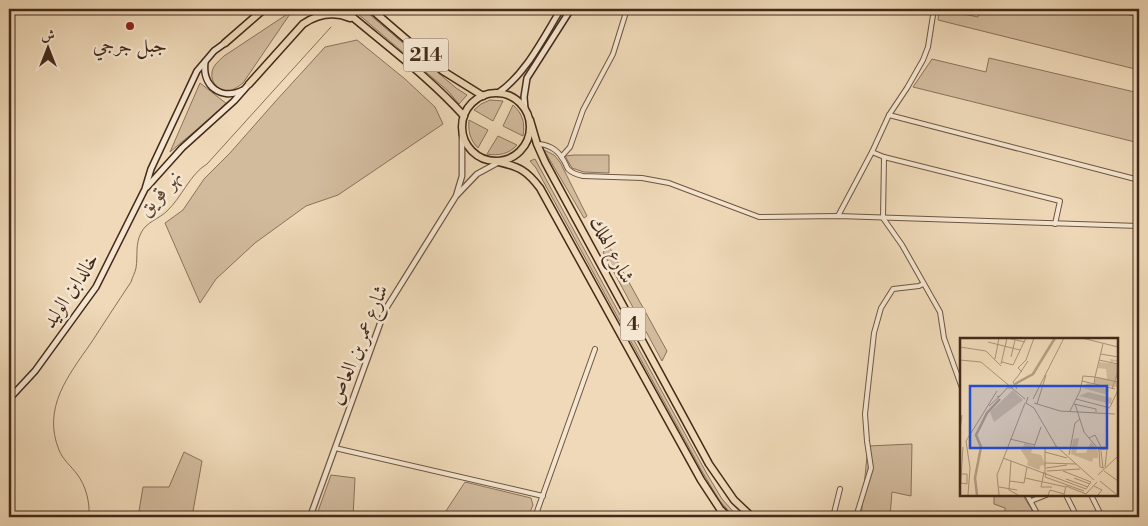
<svg xmlns="http://www.w3.org/2000/svg" width="1148" height="526" viewBox="0 0 1148 526" font-family="'Libre Bodoni',Amiri,serif">
<rect width="100%" height="100%" fill="#efd9b8"/>
<filter id="stains"><feTurbulence type="fractalNoise" baseFrequency=".004" numOctaves="4"/><feColorMatrix values="0 0 0 0 .2 0 0 0 0 .09 0 0 0 0 .02 0 0 0 .5 -.17"/></filter>
<radialGradient id="worn" r=".72"><stop offset=".6" stop-color="#630" stop-opacity="0"/><stop offset="1" stop-color="#630" stop-opacity=".3"/></radialGradient>
<g fill="#d2bb9d" stroke="#8a725b">
<polygon points="363,9 456,88 467,95 459,104 448,91 357,13"/>
<polygon points="939,9 978,17 980,9 1103,9 1139,17 1139,70 938,20"/>
<path d="M292,11L243,83C239,86 234,90 228,91C219,92 210,82 212,72C213,65 220,60 224,56Z"/>
<polygon points="357,40 405,79 435,107 443,124 338,195 306,206 255,243 216,279 200,303 165,223 183,210 204,179 230,153 274,103 325,47"/>
<polygon points="989,58 1139,93 1139,143 913,87 932,59 986,72"/>
<polygon points="200,83 227,104 170,152"/>
<polygon points="490,100 503,101 493,121 474,110 481,104"/>
<path d="M513,105C523,114 525,123 523,136L503,126Z"/>
<path d="M469,120L488,130L478,148C470,140 468,131 469,120Z"/>
<path d="M498,136L517,145C509,154 499,156 487,154Z"/>
<polygon points="544,150 554,155 560,162 587,216 584,218"/>
<polygon points="574,155 609,155 609,173 584,172 572,168 565,156"/>
<polygon points="535,159 707,474 722,499 738,517 734,517 719,500 703,473 536,168 530,161"/>
<polygon points="610,248 667,351 662,361 603,252"/>
<polygon points="912,444 911,496 892,492 890,517 861,517 868,446"/>
<polygon points="184,452 202,461 192,517 138,517 143,487 169,487"/>
<polygon points="331,475 355,478 353,517 316,517"/>
<polygon points="465,482 531,498 533,505 528,517 442,517"/>
<polygon points="994,495 1023,495 1036,517 1005,517 1005,508 994,504"/>
</g>
<g fill="none" stroke-linecap="round" stroke-linejoin="round">
<path stroke="#877058" stroke-width="1" d="M89,517C90,502 86,486 77,474C71,466 63,460 59,450C42,408 68,376 91,343C104,323 117,303 131,282C132,278 135,273 136,268C138,256 135,244 141,233C146,222 159,219 167,211C182,197 190,174 207,164L331,27"/>
<g stroke="#6e5641" stroke-width="6">
<g id="minor">
<polyline points="1124,9 1139,13"/>
<polyline points="889,115 1139,180"/>
<path d="M537,144C547,144 557,149 562,158C565,161 566,166 568,169C572,173 578,175 583,176L642,178L669,183L759,217L838,216L1139,226"/>
<polyline points="872,152 884,157 1060,201 1055,224"/>
<polyline points="562,156 570,147 583,110 613,54 627,9"/>
<polyline points="884,157 883,218 902,245 940,312 944,338 962,388"/>
<polyline points="838,216 872,152 889,115 907,88 923,60 928,47 934,9"/>
<polyline points="335,448 543,496"/>
<polyline points="1027,495 1039,517"/>
<polyline points="1066,495 1077,517"/>
<polyline points="1091,495 1102,517"/>
<polyline points="1031,501 1046,495"/>
<polyline points="535,517 595,349"/>
<polyline points="833,517 840,489"/>
<polyline points="856,517 871,468 867,441 865,414 874,333 881,308 893,289 919,286 923,284"/>
</g>
</g>
<g stroke="#6e5641" stroke-width="7">
<g id="tertiary">
<polyline points="457,195 477,174 499,162"/>
<polyline points="310,517 385,310 456,196 462,176 462,134"/>
</g>
</g>
<g stroke="#432a19" stroke-width="8">
<g id="secondary">
<path d="M205,62C202,86 221,101 243,90"/>
<path d="M498,93C526,74 543,38 561,9"/>
<polyline points="525,109 524,97 527,78 571,9"/>
<polyline points="147,187 182,148 234,101 249,84"/>
<polyline points="9,399 35,371 96,287 145,189 151,169 197,71 214,51 225,43"/>
</g>
</g>
<g stroke="#432a19" stroke-width="9">
<g id="trunk">
<path d="M343,9C384,44 428,76 464,116"/>
<polyline points="371,9 443,71 483,96"/>
<polyline points="225,43 264,9"/>
<path d="M249,84L303,24C318,14 333,11 350,18"/>
<circle cx="496" cy="127" r="34"/>
<polyline points="530,120 537,144 545,162 709,464 734,500 752,517"/>
<path d="M499,162C520,167 527,171 540,188L701,480L720,509L728,517"/>
</g>
</g>
<use href="#minor" stroke="#f5e6d1" stroke-width="4"/>
<use href="#tertiary" stroke="#f5e6d1" stroke-width="4.5"/>
<use href="#secondary" stroke="#f5e6d1" stroke-width="5"/>
<use href="#trunk" stroke="#efd9b8" stroke-width="6"/>
</g>
<circle fill="#8f2418" stroke="#f5e6d1" stroke-width="2" cx="130" cy="26" r="5"/>
<g text-anchor="middle" dominant-baseline="central" stroke-width="5" stroke-linejoin="round" paint-order="stroke">
<g fill="#f5e6d1" stroke="#786250" stroke-width="1">
<rect x="403.5" y="38.5" width="45" height="33" rx="4"/>
<rect x="620.5" y="307.5" width="25" height="33" rx="4"/>
</g>
<g font-size="19" font-weight="bold" fill="#432a19">
<text x="426" y="55">214</text>
<text x="633" y="324">4</text>
</g>
<g font-size="20" fill="#432a19" stroke="#f5e6d1">
<text x="130" y="46">جبل جرجي</text>
</g>
<g font-size="20" fill="#432a19" stroke="#f5e6d1">
<text transform="translate(611 250) rotate(62)">شارع الهلك</text>
<text transform="translate(71 291) rotate(-57)">خالدابن الوليد</text>
<text transform="translate(359 345) rotate(-68)">شارع عمر بن العاص</text>
</g>
<g font-size="21" font-style="italic" fill="#604733" stroke="#f5e6d1">
<text transform="translate(160 193) rotate(-48)">نهر قويق</text>
</g>
</g>
<g transform="translate(960 338)">
<rect width="158" height="158" fill="#efd9b8"/>
<path d="M150,21L157,22V39L154,43L157,44V49L134,46L136,39L147,41L146,31L138,30L139,24L157,26V23L151,24ZM127,45L149,51L148,57L122,50L126,49ZM53,52L63,62L34,84L30,74ZM128,54L152,60L151,66L119,58ZM119,100L116,115H126L131,104L138,113V120H133L132,124L111,116L113,101ZM65,105L73,108L71,115L81,117L86,128L81,127L79,132L67,127L68,123L61,112Z" fill="#d2bb9d"/>
<path fill="none" stroke="#b59e82" stroke-width="2.5" d="M55,46L73,36L95,0M17,157L15,140L21,109L16,97L27,75L40,61"/>
<path fill="none" stroke="#aa9378" stroke-width="1" d="M47,0L65,4M122,0L158,9M28,4L60,12M0,9L26,13L41,28M141,16L158,19M51,19L55,2M35,21L39,0M0,22L21,24L65,61M66,22L74,0M139,22L158,26M42,24L53,27L66,0M41,26L47,0M62,34L58,30L66,22M58,38L68,23M122,43L155,51M134,46L135,39L158,44M57,51L53,44L58,38M152,51L158,34M40,58L47,50H53M68,59L66,65L74,70L96,108L134,142M73,61L104,0M116,61L150,70M74,65L100,73L155,76M77,66L86,37M114,66L136,71V74M115,66L124,94L139,112L140,129L144,130M29,68L40,58L37,59M150,69L158,52M110,73L120,53L123,38L135,39L143,6M0,92L2,77M129,100L135,97L142,111M50,101L75,107M74,109L81,89M139,112L147,111L145,129M141,113L143,130M85,114L107,120M109,117L115,85L120,81M43,120L126,151M51,123L49,152L58,157M85,125L116,126M86,130L107,127M87,133L120,131M103,133L131,144L126,151M144,133L158,143M84,134L81,149H92M85,135V110L96,109M86,135L85,139L124,153M138,137L158,118M65,140L106,149M114,140L130,146M106,141L128,149M50,143L64,145L67,129M140,143L157,157M1,145L7,146V136H2M134,148L142,152L138,157M39,149L57,152M0,156L3,109M8,157L10,130L6,103L37,53M39,157L37,137L65,65M88,157L90,152L104,156M104,157L106,148L126,156L137,144"/>
<path fill="#1d4ed8" fill-opacity="0.15" stroke="#1d4ed8" stroke-width="2.5" d="M10,48H147V110H10Z"/>
<rect width="158" height="158" fill="none" stroke="#432a19" stroke-width="2.5"/>
</g>
<rect width="1148" height="526" fill="none" stroke="#efd9b8" stroke-width="30"/>
<rect x="10" y="10" width="1128" height="506" fill="none" stroke="#432a19" stroke-width="2.5"/>
<rect x="15" y="15" width="1118" height="496" fill="none" stroke="#432a19"/>
<g transform="translate(48 48)" stroke="#f5e6d1" stroke-width="4" paint-order="stroke">
<path d="M0-4L9 19L0 12L-9 19Z" fill="#432a19"/>
<text y="-8" font-size="14" font-weight="bold" text-anchor="middle" fill="#432a19">ش</text>
</g>
<rect width="100%" height="100%" filter="url(#stains)"/>
<rect width="100%" height="100%" fill="url(#worn)"/>
</svg>
